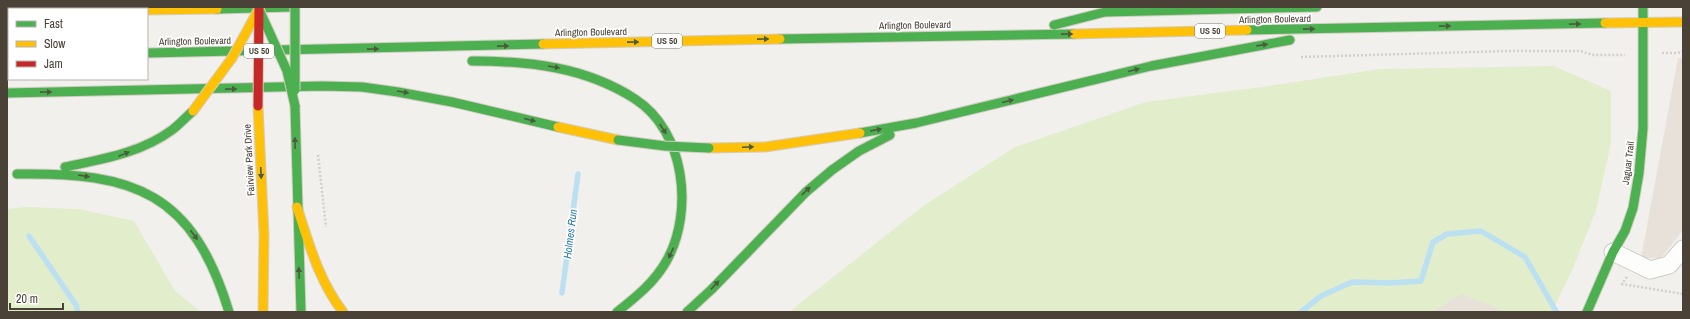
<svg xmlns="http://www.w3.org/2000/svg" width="1690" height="319" viewBox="0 0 1690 319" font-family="'Archivo Narrow',sans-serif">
<rect width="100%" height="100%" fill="#f2f0ed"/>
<g fill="#e7e1da">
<polygon points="1678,58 1683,58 1683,230 1661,258 1641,258"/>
<polygon points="1436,284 1533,312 1399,312"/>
</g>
<g fill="#e2edcc">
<polygon points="1554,66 1611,91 1611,143 1596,211 1573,268 1552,312 1506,312 1461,294 1432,312 789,312 923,206 1015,147 1146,102 1269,86 1380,69"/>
<polygon points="25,207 79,209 134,221 175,291 201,312 7,312 7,209"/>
</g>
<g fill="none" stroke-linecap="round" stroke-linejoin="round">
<g stroke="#bbe0f2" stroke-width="5.5">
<polyline points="29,236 76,305 78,312"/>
<polyline points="562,293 578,174"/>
<polyline points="1301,312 1321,296 1352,282 1391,283 1421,281 1433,242 1447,234 1481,231 1525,257 1556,311"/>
</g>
<g stroke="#cecbc7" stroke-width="19">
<polyline id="street" points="1613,252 1650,270 1669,265 1683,249"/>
</g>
<g stroke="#d2cdc3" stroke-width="11">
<g id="fast">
<polyline points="203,7 217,9 291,7"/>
<polyline points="7,13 9,13"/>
<polyline points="1054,25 1105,12 1317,7"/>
<polyline points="1247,30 1605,23"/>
<polyline points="780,39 1074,34"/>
<polyline points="147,53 543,44"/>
<polyline points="7,56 9,56"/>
<path d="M472,61C529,61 586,67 635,99C685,131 694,211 667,260C655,282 636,297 617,312"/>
<polyline points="7,93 322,86 362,87 398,92 452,102 558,127"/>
<polyline points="295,106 301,312"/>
<polyline points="860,133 916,123 1151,66 1290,40"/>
<path d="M65,167C102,159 141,153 172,130C180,124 186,117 193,111"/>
<path d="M17,174C135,172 193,193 229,312"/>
<polyline points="687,312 712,289 806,192 832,170 859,151 890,135"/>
<polyline points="1587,312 1613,252 1625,231 1633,208 1639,173 1643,128 1643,7"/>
</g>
</g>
<g stroke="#d2cdc3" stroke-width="11">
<g id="slow">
<polyline points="147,10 217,9"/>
<polyline points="1605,23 1683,22"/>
<polyline points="1074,34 1247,30"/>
<polyline points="543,44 780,39"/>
<polyline points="258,106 264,235 263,312"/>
<polyline points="558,127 618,140"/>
<polyline points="709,148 765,147 860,133"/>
<path d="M297,207C309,244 319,281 343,312"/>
</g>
</g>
<g stroke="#d2d0cb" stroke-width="2.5" stroke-dasharray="2 2" stroke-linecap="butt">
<polyline points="1662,53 1678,53 1683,51"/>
<polyline points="1301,57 1507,51 1580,51 1594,55 1625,55"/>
<polyline points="318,155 326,227"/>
<polyline points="1627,277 1622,284 1683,294"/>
</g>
<use href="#street" stroke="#fdfdfc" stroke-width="17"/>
<use href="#fast" stroke="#4caf50" stroke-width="9"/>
<use href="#slow" stroke="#ffc107" stroke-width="9"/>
<g stroke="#d2cdc3" stroke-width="11" stroke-linecap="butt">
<g id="fast-bridge">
<polyline points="258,7 287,71 295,106"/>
<polyline points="295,7 295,90"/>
<polyline points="618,140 665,146 709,148"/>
</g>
</g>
<g stroke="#d2cdc3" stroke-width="11" stroke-linecap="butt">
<polyline id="slow-bridge" points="193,111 232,58 260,7"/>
</g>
<g stroke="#d2cdc3" stroke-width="11" stroke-linecap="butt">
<polyline id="jam-bridge" points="258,106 259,7"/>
</g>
<use href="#fast-bridge" stroke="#4caf50" stroke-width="9"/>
<use href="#slow-bridge" stroke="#ffc107" stroke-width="9"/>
<use href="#jam-bridge" stroke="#c62828" stroke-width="9"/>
</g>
<defs><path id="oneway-solid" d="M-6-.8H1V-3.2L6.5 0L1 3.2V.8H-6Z"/></defs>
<g fill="#4a5c3d">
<use href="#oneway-solid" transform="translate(1575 24) rotate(-1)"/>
<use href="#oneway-solid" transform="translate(1445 26) rotate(-1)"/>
<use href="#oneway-solid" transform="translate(1309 29) rotate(-1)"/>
<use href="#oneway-solid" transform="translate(1067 34) rotate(-1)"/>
<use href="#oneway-solid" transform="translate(763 39) rotate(-1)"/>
<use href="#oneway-solid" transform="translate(633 42) rotate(-1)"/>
<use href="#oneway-solid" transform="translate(1262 45) rotate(-9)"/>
<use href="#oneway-solid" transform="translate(503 46) rotate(-1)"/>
<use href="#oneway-solid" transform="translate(373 49) rotate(-1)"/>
<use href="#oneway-solid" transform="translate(554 67) rotate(10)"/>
<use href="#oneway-solid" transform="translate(1134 70) rotate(-14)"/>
<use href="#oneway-solid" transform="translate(231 89) rotate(-1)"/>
<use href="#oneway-solid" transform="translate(46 92) rotate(-1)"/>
<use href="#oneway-solid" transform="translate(403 92) rotate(10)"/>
<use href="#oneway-solid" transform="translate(1008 101) rotate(-14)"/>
<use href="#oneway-solid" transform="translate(530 120) rotate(14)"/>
<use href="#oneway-solid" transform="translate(663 129) rotate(57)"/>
<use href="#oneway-solid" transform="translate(876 130) rotate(-10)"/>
<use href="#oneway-solid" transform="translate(295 143) rotate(-91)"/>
<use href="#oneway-solid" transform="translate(748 147) rotate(-2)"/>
<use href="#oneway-solid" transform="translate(124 154) rotate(-22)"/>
<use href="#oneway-solid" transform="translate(261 173) rotate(87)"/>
<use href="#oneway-solid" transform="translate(84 176) rotate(9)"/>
<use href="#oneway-solid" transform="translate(806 191) rotate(-43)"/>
<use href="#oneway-solid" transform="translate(194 235) rotate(53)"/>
<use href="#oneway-solid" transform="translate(671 253) rotate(115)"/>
<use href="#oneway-solid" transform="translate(299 273) rotate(-92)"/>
<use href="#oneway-solid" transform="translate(715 285) rotate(-47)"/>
</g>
<g text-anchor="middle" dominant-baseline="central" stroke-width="3.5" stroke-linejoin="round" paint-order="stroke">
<g fill="#fff" stroke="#807a73" stroke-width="1">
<rect x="1195" y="24" width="30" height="14" rx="3"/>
<rect x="652" y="34" width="30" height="14" rx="3"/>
<rect x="244" y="44" width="30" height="14" rx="3"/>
</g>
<g font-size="9" font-weight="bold" fill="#4a4137">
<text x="1210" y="31">US 50</text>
<text x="667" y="41">US 50</text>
<text x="259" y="51">US 50</text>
</g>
<g font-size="10" fill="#4a4137" stroke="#fff">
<text transform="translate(1275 19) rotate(-1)">Arlington Boulevard</text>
<text transform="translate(915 25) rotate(-1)">Arlington Boulevard</text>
<text transform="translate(591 32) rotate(-1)">Arlington Boulevard</text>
<text transform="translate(195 41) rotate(-1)">Arlington Boulevard</text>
<text transform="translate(249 160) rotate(-93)">Fairview Park Drive</text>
<text transform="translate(1628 163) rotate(-83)">Jaguar Trail</text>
</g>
<g font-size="11" font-style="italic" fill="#287dab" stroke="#fff">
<text transform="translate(570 234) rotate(-83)">Holmes Run</text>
</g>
</g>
<rect width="1690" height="319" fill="none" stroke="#4a4137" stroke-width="16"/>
<rect x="8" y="8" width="140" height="72" fill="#ffffff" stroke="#b7b3af"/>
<rect x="16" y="21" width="20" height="6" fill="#4caf50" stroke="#b7b3af"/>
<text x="44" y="28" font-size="12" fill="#4a4137">Fast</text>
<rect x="16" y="41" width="20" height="6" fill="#ffc107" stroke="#b7b3af"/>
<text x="44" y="48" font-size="12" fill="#4a4137">Slow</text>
<rect x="16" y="61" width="20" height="6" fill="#c62828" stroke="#b7b3af"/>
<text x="44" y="68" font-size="12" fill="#4a4137">Jam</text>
<path d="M10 303v6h53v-6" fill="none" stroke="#4a4137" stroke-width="2"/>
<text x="16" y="303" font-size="12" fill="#4a4137" stroke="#ffffff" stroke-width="3" paint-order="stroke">20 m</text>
</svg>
